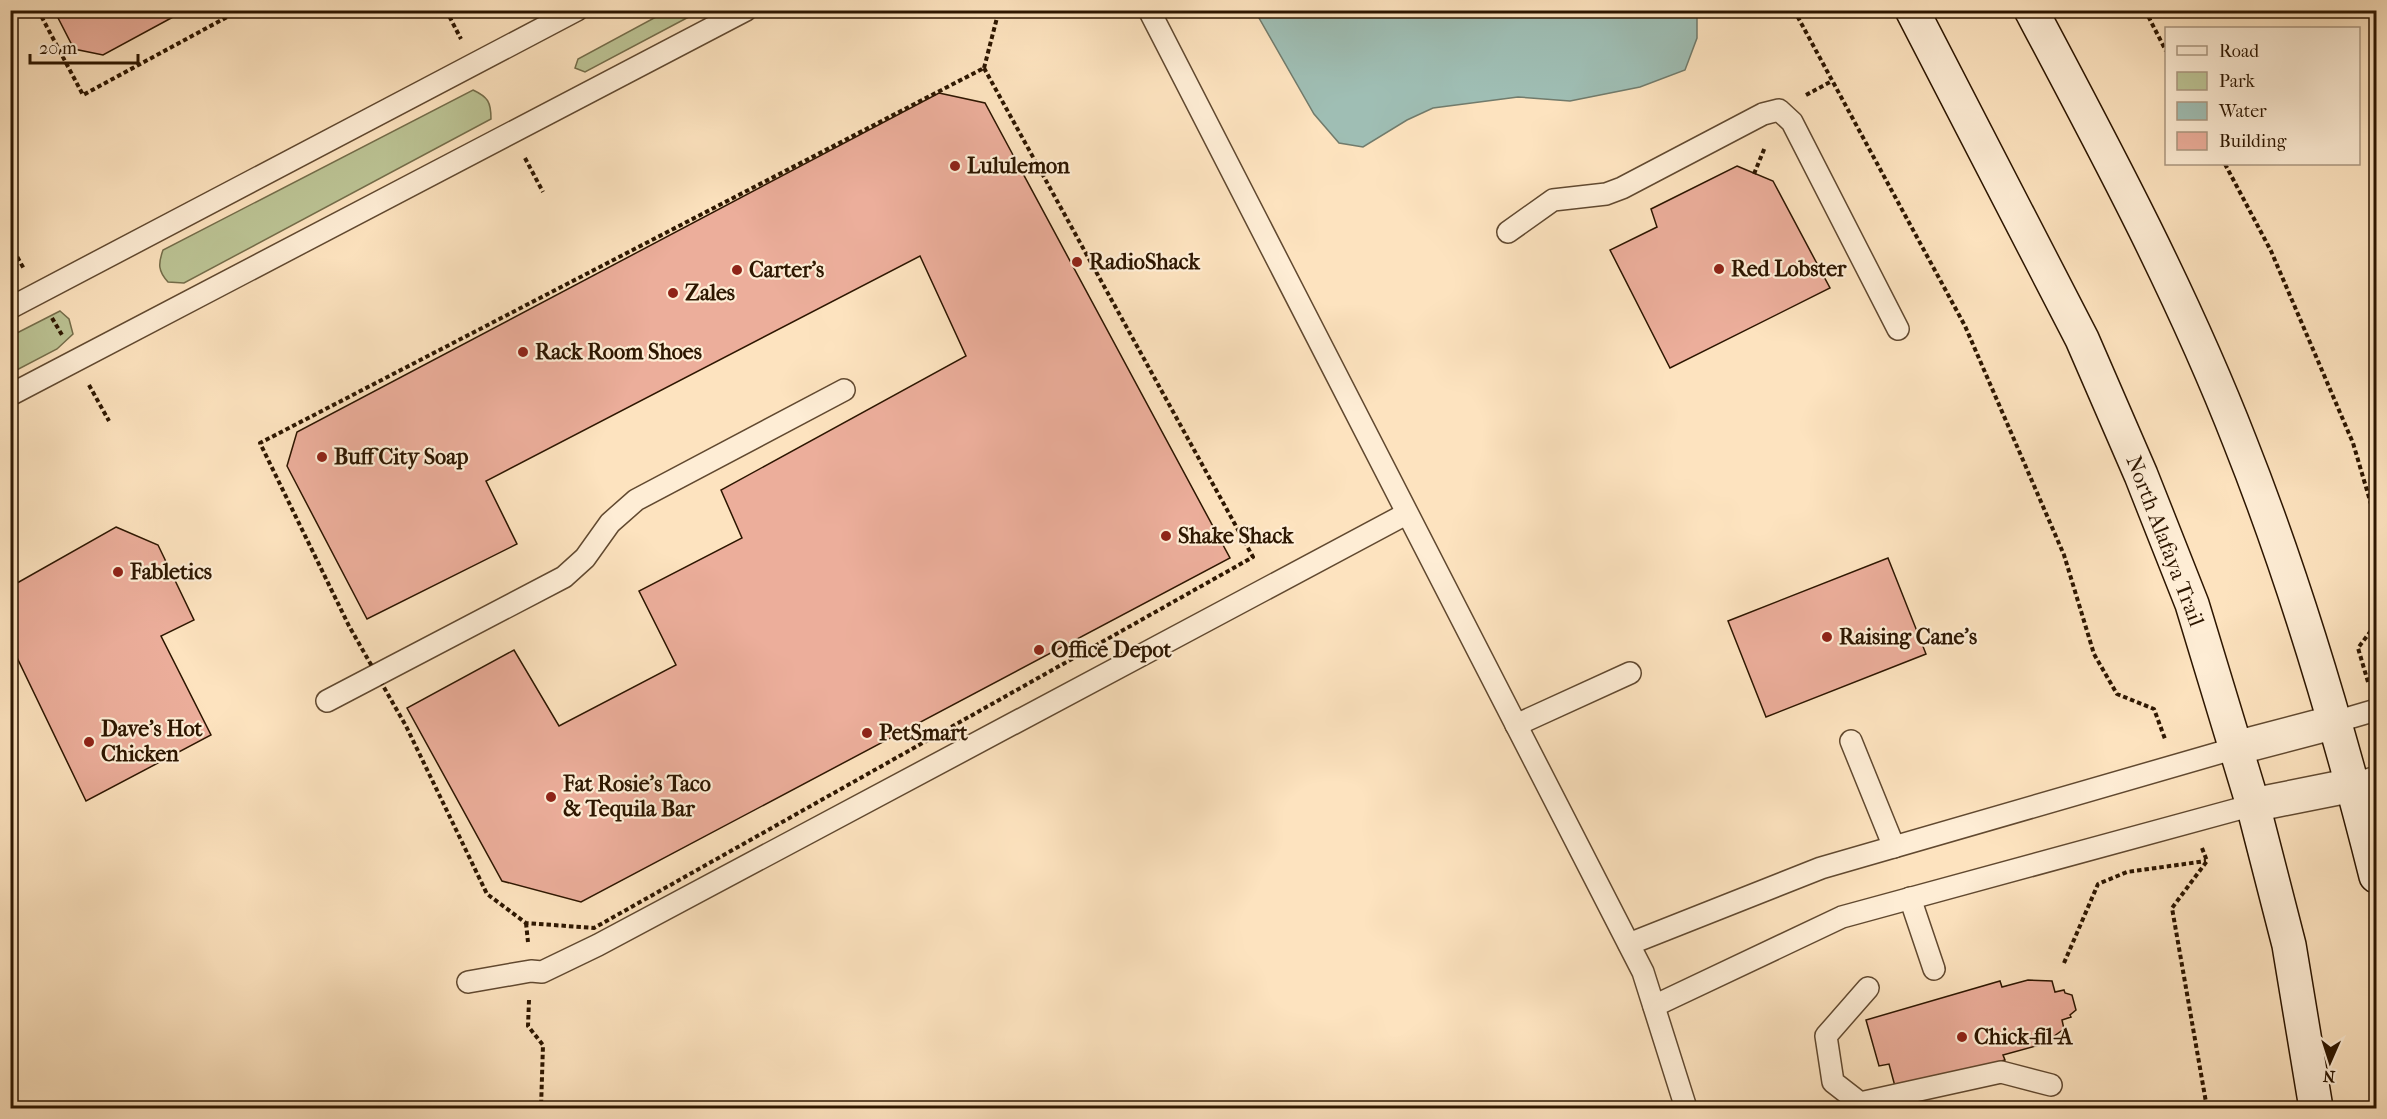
<svg xmlns="http://www.w3.org/2000/svg" width="2387" height="1119" viewBox="0 0 2387 1119" font-family="'IM FELL French Canon',serif">
<rect width="100%" height="100%" fill="#fde3bf"/>
<filter id="stains"><feTurbulence type="fractalNoise" baseFrequency=".00333" numOctaves="4"/><feColorMatrix values="0 0 0 0 .2 0 0 0 0 .09 0 0 0 0 .02 0 0 0 .5 -.17"/></filter>
<radialGradient id="worn" r=".72"><stop offset=".6" stop-color="#630" stop-opacity="0"/><stop offset="1" stop-color="#630" stop-opacity=".3"/></radialGradient>
<g fill="#bcc495" stroke="#746d4a" stroke-width="1.5">
<polygon points="667,11 700,11 585,72 575,68 578,59"/>
<path d="M473,90C488,97 491,102 491,119L184,283L168,282C158,271 158,264 163,250Z"/>
<polygon points="60,311 69,319 73,334 57,349 11,373 11,336"/>
</g>
<polygon fill="#9fbeb4" stroke="#717b6c" stroke-width="1.5" points="1255,11 1697,11 1697,38 1685,70 1640,87 1570,101 1518,97 1433,108 1407,120 1363,147 1339,143 1314,114"/>
<g fill="#ecae9b" stroke="#2d1600" stroke-width="1.5">
<polygon points="54,10 186,10 103,55 74,49"/>
<polygon points="939,93 985,103 1230,558 581,902 502,881 407,708 514,650 559,726 676,665 639,591 742,538 721,490 966,356 920,256 486,481 517,544 367,619 287,466 297,432"/>
<polygon points="1737,166 1773,181 1830,288 1670,368 1610,250 1657,227 1651,209"/>
<polygon points="116,527 158,545 194,620 161,636 211,735 86,801 10,643 10,587"/>
<polygon points="1888,558 1926,654 1766,717 1728,621"/>
<polygon points="2028,980 2052,981 2055,992 2064,990 2065,993 2072,995 2076,1010 2070,1015 2071,1017 2062,1020 2064,1029 2043,1044 2003,1055 2005,1060 1896,1090 1889,1064 1879,1066 1866,1020 2000,981 2002,987"/>
</g>
<g fill="none" stroke-linecap="round" stroke-linejoin="round">
<g stroke="#614930" stroke-width="24">
<g id="service">
<polyline points="1149,10 1643,972 1686,1108"/>
<polyline points="1508,232 1553,200 1606,194 1622,188 1763,114 1779,110 1792,122 1898,329"/>
<polyline points="10,308 577,10"/>
<polyline points="10,395 746,10"/>
<polyline points="327,701 564,577 585,558 610,523 636,500 844,390"/>
<polyline points="2335,722 2376,710"/>
<polyline points="1516,725 1630,673"/>
<polyline points="1851,741 1894,847"/>
<polyline points="2353,785 2376,777"/>
<polyline points="1910,898 1934,969"/>
<polyline points="1629,944 1821,868 2236,748"/>
<polyline points="468,982 531,971 542,972 598,945 1406,514"/>
<polyline points="1868,988 1826,1036 1833,1082 1860,1103 2001,1072 2051,1085"/>
<polyline points="1654,1006 1842,917 2253,805"/>
</g>
</g>
<g stroke="#614930" stroke-width="36">
<g id="minor">
<polyline points="2236,748 2335,722"/>
<polyline points="2253,805 2353,785"/>
</g>
</g>
<g stroke="#2d1600" stroke-width="36">
<g id="secondary">
<polyline points="1912,10 2082,339 2141,475 2192,604 2253,805 2289,945 2316,1108"/>
<path d="M2031,10C2106,151 2182,293 2240,442C2296,583 2339,729 2376,876"/>
</g>
</g>
<g stroke="#2d1600" stroke-width="4" stroke-dasharray="4.5 3" stroke-linecap="butt">
<polyline points="38,10 83,95 240,10"/>
<polyline points="446,10 461,39"/>
<polyline points="1794,10 1965,326 2064,555 2094,654 2117,694 2154,709 2165,739"/>
<polyline points="2145,10 2166,51"/>
<polygon points="984,68 1253,557 594,928 526,923 487,894 406,726 349,626 260,443"/>
<polyline points="984,68 999,10"/>
<polyline points="1806,95 1832,81"/>
<polyline points="525,158 543,192"/>
<polyline points="2225,164 2271,251 2353,443 2376,521"/>
<polyline points="1754,174 1765,147"/>
<polyline points="10,244 24,269"/>
<polyline points="52,318 62,335"/>
<polyline points="89,385 109,421"/>
<polyline points="2368,682 2358,648 2376,624"/>
<polyline points="2202,848 2207,861 2172,908 2207,1108"/>
<polyline points="526,923 528,942"/>
<polyline points="2064,963 2098,884 2127,872 2206,861"/>
<polyline points="529,1000 528,1026 543,1045 541,1108"/>
</g>
<use href="#service" stroke="#feedd5" stroke-width="21"/>
<use href="#minor" stroke="#feedd5" stroke-width="33"/>
<use href="#secondary" stroke="#feedd5" stroke-width="33"/>
</g>
<g fill="#8f2418" stroke="#feedd5" stroke-width="2">
<circle cx="955" cy="166" r="6"/>
<circle cx="1077" cy="262" r="6"/>
<circle cx="1719" cy="269" r="6"/>
<circle cx="737" cy="270" r="6"/>
<circle cx="673" cy="293" r="6"/>
<circle cx="523" cy="352" r="6"/>
<circle cx="322" cy="457" r="6"/>
<circle cx="1166" cy="536" r="6"/>
<circle cx="118" cy="572" r="6"/>
<circle cx="1827" cy="637" r="6"/>
<circle cx="1039" cy="650" r="6"/>
<circle cx="867" cy="733" r="6"/>
<circle cx="89" cy="742" r="6"/>
<circle cx="551" cy="797" r="6"/>
<circle cx="1962" cy="1037" r="6"/>
</g>
<g text-anchor="middle" dominant-baseline="central" stroke-width="4.5" stroke-linejoin="round" paint-order="stroke">
<g font-size="22" font-weight="bold" fill="#2d1600" stroke="#feedd5" text-anchor="start">
<text x="967" y="166">Lululemon</text>
<text x="1089" y="262">RadioShack</text>
<text x="1731" y="269">Red Lobster</text>
<text x="749" y="270">Carter's</text>
<text x="685" y="293">Zales</text>
<text x="535" y="352">Rack Room Shoes</text>
<text x="334" y="457">Buff City Soap</text>
<text x="1178" y="536">Shake Shack</text>
<text x="130" y="572">Fabletics</text>
<text x="1839" y="637">Raising Cane's</text>
<text x="1051" y="650">Office Depot</text>
<text x="101" y="729">Dave's Hot<tspan x="101" dy="25">Chicken</tspan></text>
<text x="879" y="733">PetSmart</text>
<text x="563" y="784">Fat Rosie's Taco<tspan x="563" dy="25">&amp; Tequila Bar</tspan></text>
<text x="1974" y="1037">Chick-fil-A</text>
</g>
<g font-size="22" fill="#2d1600" stroke="#feedd5">
<text transform="translate(2165 541) rotate(69)">North Alafaya Trail</text>
</g>
</g>
<rect width="2387" height="1119" fill="none" stroke="#fde3bf" stroke-width="36"/>
<rect x="12" y="12" width="2363" height="1095" fill="none" stroke="#2d1600" stroke-width="3"/>
<rect x="18" y="18" width="2351" height="1083" fill="none" stroke="#2d1600" stroke-width="1.5"/>
<rect x="2165" y="27" width="195" height="138" fill="#feedd5" stroke="#aa9780" stroke-width="1.5"/>
<rect x="2177" y="46" width="30" height="9" fill="#feedd5" stroke="#aa9780" stroke-width="1.5"/>
<text x="2219" y="57" font-size="18" fill="#2d1600">Road</text>
<rect x="2177" y="72" width="30" height="18" fill="#bcc495" stroke="#aa9780" stroke-width="1.5"/>
<text x="2219" y="87" font-size="18" fill="#2d1600">Park</text>
<rect x="2177" y="102" width="30" height="18" fill="#9fbeb4" stroke="#aa9780" stroke-width="1.5"/>
<text x="2219" y="117" font-size="18" fill="#2d1600">Water</text>
<rect x="2177" y="132" width="30" height="18" fill="#ecae9b" stroke="#aa9780" stroke-width="1.5"/>
<text x="2219" y="147" font-size="18" fill="#2d1600">Building</text>
<g transform="translate(2330 1062) rotate(183)" stroke="#feedd5" stroke-width="4.5" paint-order="stroke">
<path d="M0-4.5L10 22L0 15L-10 22Z" fill="#2d1600"/>
<text y="-9" font-size="16" font-weight="bold" text-anchor="middle" fill="#2d1600">N</text>
</g>
<path d="M30 54v9h108v-9" fill="none" stroke="#2d1600" stroke-width="3"/>
<text x="39" y="54" font-size="18" fill="#2d1600" stroke="#feedd5" stroke-width="4.5" paint-order="stroke">20 m</text>
<rect width="100%" height="100%" filter="url(#stains)"/>
<rect width="100%" height="100%" fill="url(#worn)"/>
</svg>
